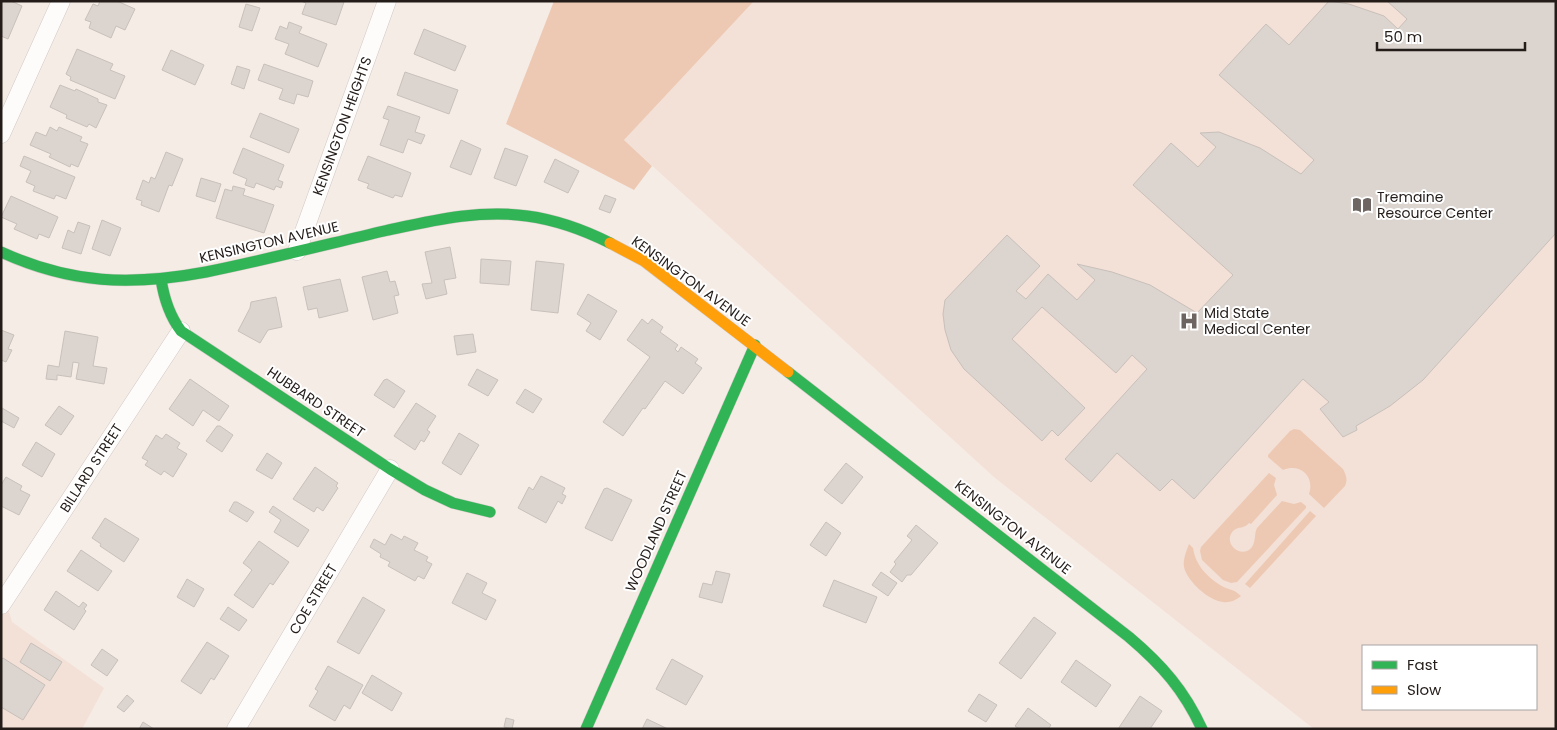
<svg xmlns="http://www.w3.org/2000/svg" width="1557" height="730" viewBox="0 0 1557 730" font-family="Poppins,sans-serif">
<rect width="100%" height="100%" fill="#f6ece6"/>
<g fill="#f3e0d6" fill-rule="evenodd">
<path d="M754,1H1556V729H1314L994,477L624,140ZM1363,646H1536V709H1363Z"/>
<polygon points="1,584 12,622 104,688 82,729 1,729"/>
</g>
<g fill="#edc9b4">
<polygon points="554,1 754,1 624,140 652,166 634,190 506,124"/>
<path d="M1294,429L1300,430L1343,469C1346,475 1348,479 1345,486L1324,508L1309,494C1315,476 1300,463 1283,470L1268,457V455L1290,431Z"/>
<path d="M1269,473L1276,478L1274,485L1277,495L1251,524L1249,523C1245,529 1238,526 1233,531C1222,544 1242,560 1252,547C1256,541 1254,534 1257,528L1282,501L1294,504L1301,502L1306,506V508L1237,582L1231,583L1223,580L1202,560L1200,551L1201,547Z"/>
<polygon points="1310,511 1316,516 1250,588 1245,584"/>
<path d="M1189,544L1193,548C1195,564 1206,576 1220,585C1227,590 1233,588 1241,596C1236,600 1230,603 1223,602C1209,601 1187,581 1184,567C1183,559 1186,552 1189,544Z"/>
</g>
<g fill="#dbd4cf" stroke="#c8c0bb">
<polygon points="1,1 11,1 22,6 8,39 1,36"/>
<polygon points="100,1 117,1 135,9 125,30 116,26 111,38 89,28 91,22 85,20 93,4 98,6"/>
<polygon points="301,1 343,1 344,2 336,25 302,14 306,3"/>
<polygon points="1329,1 1349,4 1384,16 1398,29 1407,19 1387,1 1556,1 1556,233 1423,380 1390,406 1356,426 1357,430 1343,437 1320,409 1329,402 1303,379 1194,499 1172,479 1160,491 1117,453 1091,482 1065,459 1147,369 1132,355 1116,373 1042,307 1012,339 1085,408 1058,436 1052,430 1042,441 964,369 951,350 945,330 943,314 945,300 1007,235 1040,266 1016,291 1026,299 1048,274 1077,300 1095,280 1077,264 1112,272 1150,285 1197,313 1233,275 1133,185 1171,143 1198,167 1216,147 1200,133 1219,132 1260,148 1301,174 1314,160 1219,75 1266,24 1289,45"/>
<polygon points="246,4 260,8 252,31 239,27"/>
<polygon points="289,22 302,27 299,33 327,44 318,67 285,54 289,44 275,39 280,26 287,29"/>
<polygon points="424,29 466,46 455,71 414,54"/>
<polygon points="77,49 113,64 110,70 125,76 115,99 70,80 71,77 66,74"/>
<polygon points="171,50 204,65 195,85 162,70"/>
<polygon points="264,64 313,81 308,97 297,94 294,104 279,99 283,89 258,80"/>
<polygon points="237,66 250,70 244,89 231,84"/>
<polygon points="405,72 458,90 449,114 397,95"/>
<polygon points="60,85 75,91 76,89 98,99 98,102 107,105 96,128 89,124 87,127 66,118 67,115 50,107"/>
<polygon points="388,106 420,117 415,132 425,135 421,144 408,139 403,153 380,145 389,120 383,118"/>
<polygon points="260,113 299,129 289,153 250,137"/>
<polygon points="50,127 57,131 59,127 82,137 80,141 88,144 78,167 71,164 70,167 49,157 51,154 30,145 36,132 46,136"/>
<polygon points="461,140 481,149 471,175 450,167"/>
<polygon points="243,148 284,165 278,180 283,182 281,188 276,186 274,190 256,183 254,188 245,185 247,179 233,173"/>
<polygon points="505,148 528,156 516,186 494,178"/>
<polygon points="166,152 183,159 172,186 169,185 159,212 141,205 142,201 136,199 143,180 149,183 151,177 155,179"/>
<polygon points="24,156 75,177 66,199 56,195 54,199 33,191 35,186 26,182 31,171 20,166"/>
<polygon points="368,156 411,173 402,197 395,195 393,198 367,188 369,184 358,180"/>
<polygon points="555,159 579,171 568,193 544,182"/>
<polygon points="201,178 221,184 215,202 196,196"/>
<polygon points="233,186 245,189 243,195 274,205 264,233 216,218 225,189 232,191"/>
<polygon points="605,195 616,199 610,213 599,209"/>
<polygon points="11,196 58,217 49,238 39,234 37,239 14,229 17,224 1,217"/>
<polygon points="102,220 121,228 110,256 92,249"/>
<polygon points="78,222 90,226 81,254 62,248 68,230 74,233"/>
<polygon points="450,247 456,278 444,280 447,294 426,299 422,284 432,283 425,252"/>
<polygon points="481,259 511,261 509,285 480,283"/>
<polygon points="536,261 564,264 558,313 531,310"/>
<polygon points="387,271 390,282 395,281 399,295 394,296 398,313 373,320 362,277"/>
<polygon points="340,279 348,311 319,318 317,308 308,310 303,287"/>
<polygon points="588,294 617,311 600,340 586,331 591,323 577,314"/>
<polygon points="276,297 282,327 268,330 260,343 238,331 250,308 251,302"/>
<polygon points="642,319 648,324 652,319 663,327 660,332 678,345 675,349 678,352 681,347 698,359 695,363 702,368 683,394 665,381 645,409 643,408 623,436 603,422 650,357 627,340"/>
<polygon points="1,330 14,335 8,349 12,350 6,362 1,360"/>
<polygon points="65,331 98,337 93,366 107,368 104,384 76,379 79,363 73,362 71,377 57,375 57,380 46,379 48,365 59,367"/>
<polygon points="473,334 476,352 457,355 454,336"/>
<polygon points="477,369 498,380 488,396 468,385"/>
<polygon points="190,379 229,406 219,421 203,410 193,426 169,409"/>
<polygon points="387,379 405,391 394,408 374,395 384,380"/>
<polygon points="525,389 542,399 533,413 516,403"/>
<polygon points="416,403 436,416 427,430 430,432 424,442 421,440 415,450 394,436"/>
<polygon points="59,406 74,416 61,435 45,425"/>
<polygon points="2,408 19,418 14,428 1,421"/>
<polygon points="217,426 220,426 233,435 222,452 206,441"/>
<polygon points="459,433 479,445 461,475 442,463"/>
<polygon points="166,434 180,443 177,448 187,454 173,477 164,471 161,475 145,465 148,461 142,458 156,435 162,439"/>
<polygon points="36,442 55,454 42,477 22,465"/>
<polygon points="267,453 282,463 272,479 256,470"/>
<polygon points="846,463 863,477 842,504 824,490"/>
<polygon points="315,467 338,483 336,486 338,488 323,511 317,507 314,512 293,499"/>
<polygon points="541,476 565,488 562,494 566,496 562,504 558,501 546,523 518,508 529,487 533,490"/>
<polygon points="6,477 22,486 20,490 30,495 19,515 1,506 1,485"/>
<polygon points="607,488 632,500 612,541 585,528 604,489"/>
<polygon points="234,502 237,502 254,512 247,522 229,511"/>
<polygon points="273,506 309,530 298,547 274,532 281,520 269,512"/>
<polygon points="105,518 139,539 124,562 100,546 101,544 92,538"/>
<polygon points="826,522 841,533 826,556 810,545"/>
<polygon points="916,525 938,543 911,575 907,575 902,582 890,572 896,564 894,562 912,540 907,536"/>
<polygon points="391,534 402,540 404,536 418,543 414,550 428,557 426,561 432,564 424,579 418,576 415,581 388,566 390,562 380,557 381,554 370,547 374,539 385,545"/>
<polygon points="259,541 289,562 273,585 270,583 253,608 234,595 252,570 243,563"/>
<polygon points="81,550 112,571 98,591 67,571"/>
<polygon points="716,571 730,574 722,603 699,597 703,583 712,585"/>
<polygon points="881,572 897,583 888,596 872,585"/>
<polygon points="467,573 487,583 482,593 496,600 486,620 452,603"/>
<polygon points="187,579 204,589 194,607 177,597"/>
<polygon points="834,580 877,597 866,623 823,606"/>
<polygon points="56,591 79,607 83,602 87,605 84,609 86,611 74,630 44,610"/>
<polygon points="363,597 385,610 359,654 337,642"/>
<polygon points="228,607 247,620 239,631 220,619"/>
<polygon points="1034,617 1056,633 1021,679 999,663"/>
<polygon points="207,642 229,656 214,680 211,678 201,694 181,681"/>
<polygon points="31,643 62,662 50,681 20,662"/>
<polygon points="102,649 118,660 107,676 91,665"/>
<polygon points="3,658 45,685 23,720 1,707 1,660"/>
<polygon points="672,659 703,676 686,705 656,689"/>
<polygon points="1076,660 1111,685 1096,707 1061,682"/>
<polygon points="328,666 363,685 350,709 344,705 335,721 309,706 318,691 315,689"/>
<polygon points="372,675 402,693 392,711 362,693"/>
<polygon points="979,694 997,705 986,722 968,711"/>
<polygon points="127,695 134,701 124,712 117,707"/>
<polygon points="1140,696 1162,711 1150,729 1118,729"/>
<polygon points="1028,708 1051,725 1048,729 1019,729 1015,726"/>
<polygon points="506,718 514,720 512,729 504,727"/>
<polygon points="647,719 668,729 642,729"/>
<polygon points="143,722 154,729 139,729"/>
</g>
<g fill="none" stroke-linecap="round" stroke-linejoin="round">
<g stroke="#d0c9c4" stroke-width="19">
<g id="street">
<polyline points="1,134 61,1"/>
<polyline points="297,251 387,1"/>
<polyline points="1,605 181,331"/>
<polyline points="236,729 390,469"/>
</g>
</g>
<g stroke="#d0c9c4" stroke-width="12">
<g id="fast">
<path d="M1,252C71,284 131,286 206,272C265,260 324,245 384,231C431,221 479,209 527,216C557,220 584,230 610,243"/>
<path d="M161,279C164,299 169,315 181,331L390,469L425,490L453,503L490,512"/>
<path d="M788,372L1129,637C1162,665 1184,690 1202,729"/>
<polyline points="586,729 755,345"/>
</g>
</g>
<g stroke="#d0c9c4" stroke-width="12">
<polyline id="slow" points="610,243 644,261 788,372"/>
</g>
<use href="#street" stroke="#fefcfb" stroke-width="18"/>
<use href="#fast" stroke="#30b455" stroke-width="11"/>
<use href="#slow" stroke="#ff9f0a" stroke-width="11"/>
</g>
<defs>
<g id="library-bare" transform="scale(1.5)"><path d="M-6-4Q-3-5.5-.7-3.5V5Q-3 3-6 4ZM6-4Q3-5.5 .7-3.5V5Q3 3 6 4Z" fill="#6d6561" stroke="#fff" stroke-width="2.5" paint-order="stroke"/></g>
<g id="hospital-bare" transform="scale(1.5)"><path d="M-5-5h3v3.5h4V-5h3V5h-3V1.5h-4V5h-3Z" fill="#6d6561" stroke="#fff" stroke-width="2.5" paint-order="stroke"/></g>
</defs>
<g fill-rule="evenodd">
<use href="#library-bare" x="1362" y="205"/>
<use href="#hospital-bare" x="1189" y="321"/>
</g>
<g text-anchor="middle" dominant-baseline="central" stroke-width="4" stroke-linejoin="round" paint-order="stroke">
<g font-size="14" fill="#231c19" stroke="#fff">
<text transform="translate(342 126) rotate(-70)">KENSINGTON HEIGHTS</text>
<text transform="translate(269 242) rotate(-13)">KENSINGTON AVENUE</text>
<text transform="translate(691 281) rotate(36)">KENSINGTON AVENUE</text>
<text transform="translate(316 402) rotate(34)">HUBBARD STREET</text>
<text transform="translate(91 468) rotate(-57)">BILLARD STREET</text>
<text transform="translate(1013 527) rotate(38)">KENSINGTON AVENUE</text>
<text transform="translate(656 531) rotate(-66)">WOODLAND STREET</text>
<text transform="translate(313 599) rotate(-59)">COE STREET</text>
</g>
<g font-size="14" fill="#231c19" stroke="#fff" text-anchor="start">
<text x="1377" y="197">Tremaine<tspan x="1377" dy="16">Resource Center</tspan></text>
<text x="1204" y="313">Mid State<tspan x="1204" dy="16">Medical Center</tspan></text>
</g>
</g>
<rect width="1557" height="730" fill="none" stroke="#231c19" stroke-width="5"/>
<rect x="1362" y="645" width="175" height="65" fill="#ffffff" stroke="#a7a4a3"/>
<rect x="1372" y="661" width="25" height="8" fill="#30b455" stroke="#a7a4a3"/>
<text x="1407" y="670" font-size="15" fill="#231c19">Fast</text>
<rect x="1372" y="686" width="25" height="8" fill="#ff9f0a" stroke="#a7a4a3"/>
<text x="1407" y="695" font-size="15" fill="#231c19">Slow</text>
<path d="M1377 42v8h148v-8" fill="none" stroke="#231c19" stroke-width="2.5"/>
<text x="1384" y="42" font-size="15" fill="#231c19" stroke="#ffffff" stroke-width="4" paint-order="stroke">50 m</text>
</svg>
